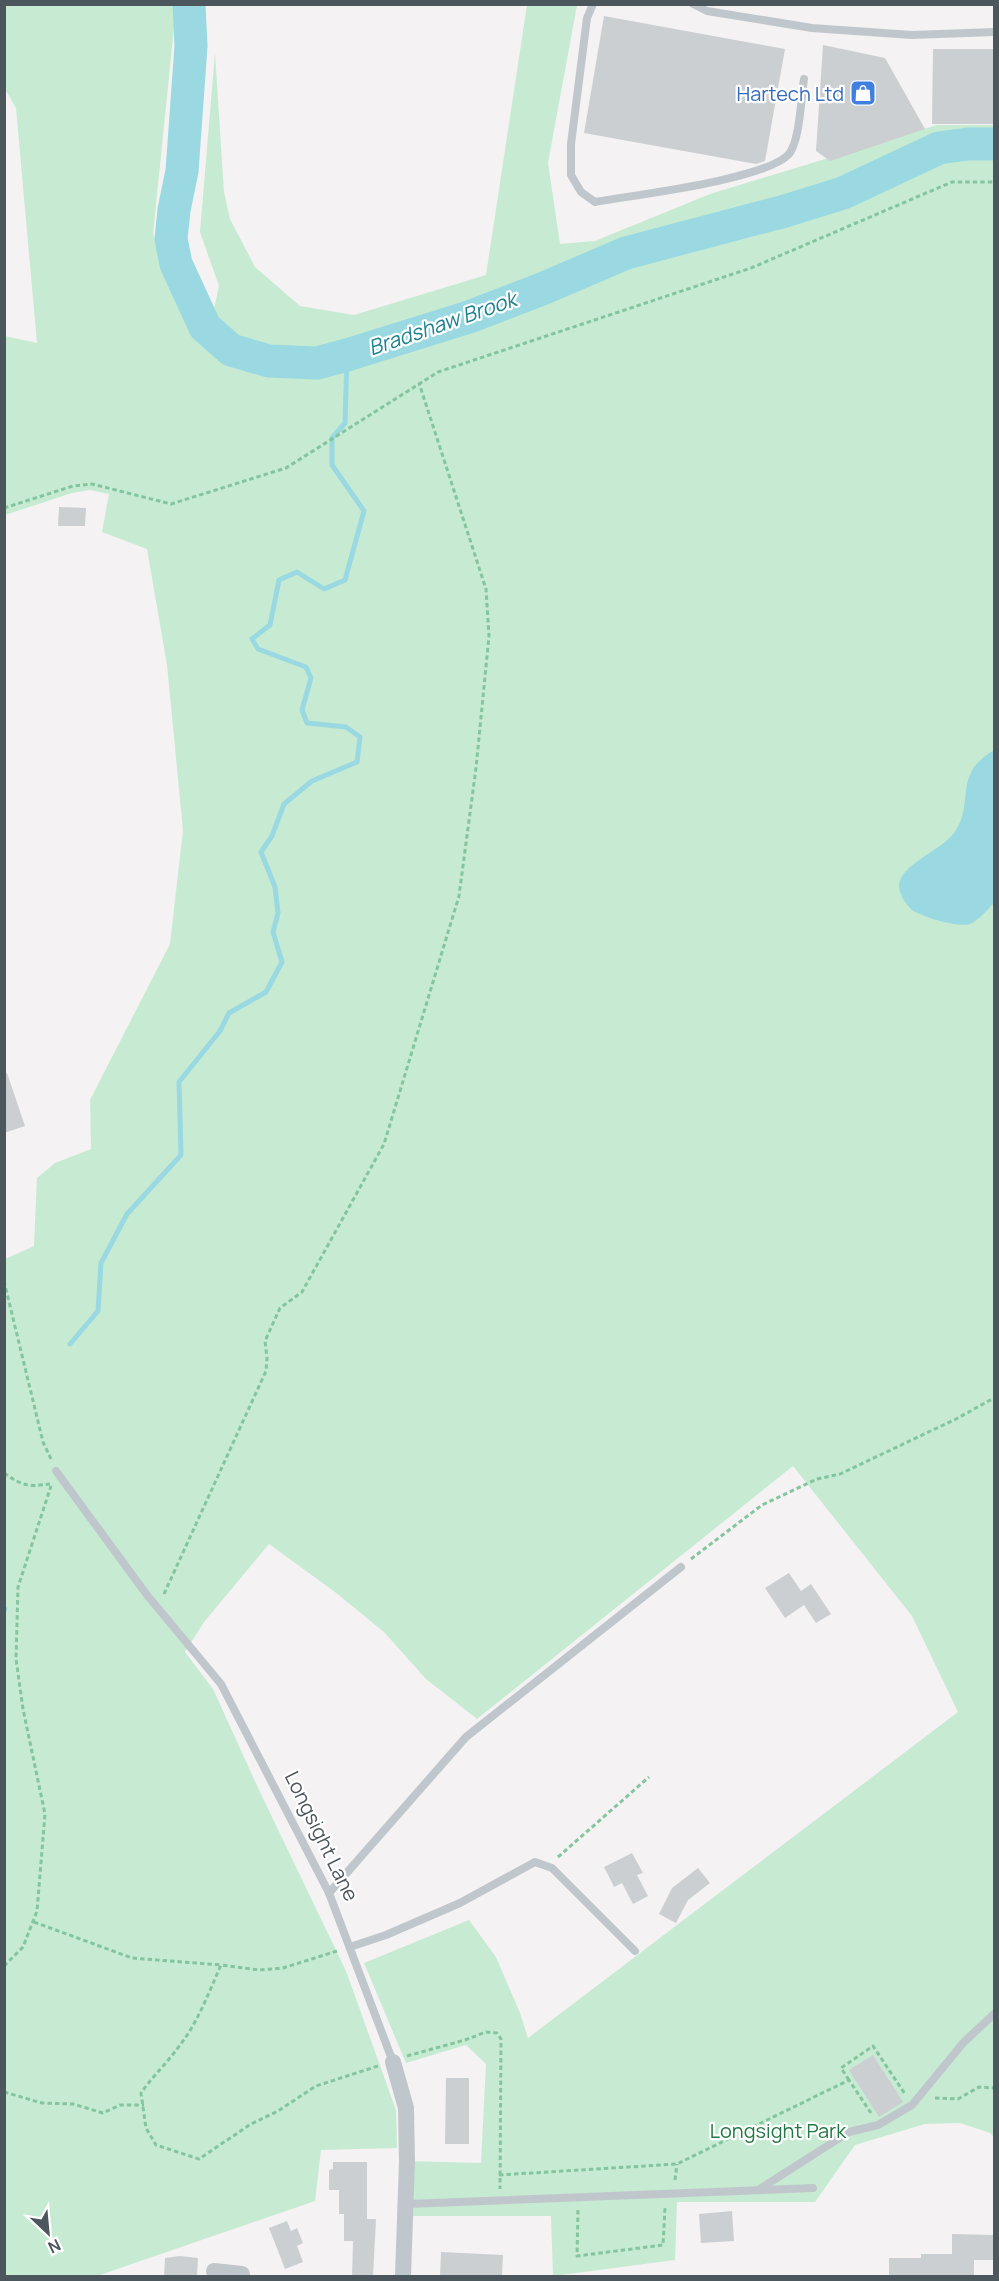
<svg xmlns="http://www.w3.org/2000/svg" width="999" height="2281" viewBox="0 0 999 2281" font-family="Manrope,sans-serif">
<rect width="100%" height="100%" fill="#f4f2f2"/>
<polygon fill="#c7ebd2" points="5,5 175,5 176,8 153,234 177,303 208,337 219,286 200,232 215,53 224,192 230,219 255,267 300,306 354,315 486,275 527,5 577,5 548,163 560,244 595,241 710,194 937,125 994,125 994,2137 990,2133 960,2123 925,2124 855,2145 815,2202 677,2202 675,2260 553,2276 551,2216 406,2216 407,2161 481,2163 486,2064 466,2045 406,2063 364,1963 469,1920 496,1957 520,2013 528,2038 958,1712 912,1616 793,1466 477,1719 426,1679 384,1632 335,1592 269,1544 204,1622 185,1652 213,1689 259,1790 346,1971 396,2110 397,2148 321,2150 315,2201 97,2276 5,2276 5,1259 34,1246 37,1178 55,1163 91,1149 90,1100 170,944 183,830 167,665 147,549 102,532 109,494 90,490 72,493 5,515 5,336 37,343 16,108 5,89"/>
<path fill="#9ad9e2" d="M994,750V903C988,909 979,920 970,924C958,928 922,917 912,910C906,905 899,894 899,886C899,865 942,850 954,833C976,803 951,775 994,750Z"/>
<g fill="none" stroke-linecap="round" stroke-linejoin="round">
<g stroke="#9ad9e2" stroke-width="5">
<polyline points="70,1344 98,1311 101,1263 127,1214 181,1155 179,1082 220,1031 229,1013 266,992 282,962 273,932 278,913 275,887 261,852 272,836 284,804 312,781 357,762 360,737 346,727 307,723 302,710 311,678 306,667 258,649 252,639 270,625 279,580 297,572 324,589 345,580 364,511 332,465 332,438 345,423 347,355"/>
<polyline points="4,1611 5,1609"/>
</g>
<polyline stroke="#9ad9e2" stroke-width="33" points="189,4 191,46 182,171 174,210 171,239 176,264 205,327 231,350 269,361 317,363 347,355 469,317 542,289 626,253 785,211 843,193 939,148 968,144 994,144"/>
</g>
<g fill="#cccfd2">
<polygon points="604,16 785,49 765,161 756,164 584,133"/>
<polygon points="823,45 885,58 925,129 830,161 816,151"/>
<polygon points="933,49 994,49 994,124 932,124"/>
<polygon points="59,507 86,508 85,526 58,526"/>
<polygon points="7,1073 25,1126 4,1133 4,1074"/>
<polygon points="789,1573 801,1591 811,1584 831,1614 816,1623 804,1605 785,1618 765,1588"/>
<polygon points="632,1853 643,1873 637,1875 648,1896 633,1904 622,1883 614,1887 604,1867"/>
<polygon points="698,1868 710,1883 688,1900 676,1923 659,1914 672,1888"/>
<polygon points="873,2055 903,2102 879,2117 849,2070"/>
<polygon points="446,2078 469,2078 469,2144 445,2144"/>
<polygon points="333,2162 367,2162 367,2219 376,2219 373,2277 352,2277 353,2241 344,2241 344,2214 339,2214 339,2190 329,2190 329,2170 333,2169"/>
<polygon points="732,2211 734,2241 701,2243 699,2214"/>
<polygon points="287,2221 291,2231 297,2228 303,2243 297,2246 303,2262 285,2269 269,2228"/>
<polygon points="952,2234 994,2235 994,2260 974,2260 974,2277 889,2277 889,2258 921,2258 921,2254 952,2254"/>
<polygon points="441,2252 503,2255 502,2276 440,2277"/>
<polygon points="180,2256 198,2258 197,2277 164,2277 165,2258"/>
</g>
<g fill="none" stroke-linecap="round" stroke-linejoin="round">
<g stroke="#83c59f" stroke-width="3" stroke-dasharray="4.5 3" stroke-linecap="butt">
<polyline points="4,508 73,486 92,484 171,504 286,468 438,372 751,268 952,182 994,182"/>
<polyline points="4,1281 43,1442 51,1459"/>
<path d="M4,1473C23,1486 27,1487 50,1484"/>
<polyline points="691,1559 762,1505 817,1479 840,1474 956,1419 994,1398"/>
<polyline points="164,1594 266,1371 267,1358 265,1341 280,1308 302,1292 384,1144 459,896 476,768 489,636 486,589 419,383"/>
<polyline points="558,1857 649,1777"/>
<polyline points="34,1922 132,1958 221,1965"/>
<path d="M337,1951L283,1968L259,1970L221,1965C209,1992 198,2022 180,2045C168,2062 153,2076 141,2093L146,2128L156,2145L199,2159L251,2124L278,2111L316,2086L378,2066"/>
<polyline points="4,1966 23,1947 37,1911 45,1814 23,1709 16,1659 18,1587 51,1486"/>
<polyline points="407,2056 465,2040 486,2032 497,2033 501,2039 500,2189"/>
<polyline points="849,2080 841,2068 873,2046 905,2094"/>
<polyline points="4,2092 42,2103 73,2104 103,2113 120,2105 144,2105"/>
<polyline points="935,2098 958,2099 979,2087 994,2088"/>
<polyline points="499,2175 677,2164 849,2080 871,2113"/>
<polyline points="675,2180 677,2164"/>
<polyline points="578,2210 577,2256 663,2245 665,2208"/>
</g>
<g stroke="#c0c7cc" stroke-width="8">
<path d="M593,4L587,18L571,144V175L581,192L595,202C634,195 763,180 788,155C800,143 801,97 804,79"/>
<polyline points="693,4 707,11 812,28 912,35 994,32"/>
<polyline points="56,1471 147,1595 221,1684 329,1893 393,2062"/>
<polyline points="329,1893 466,1737 681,1567"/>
<polyline points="350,1947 386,1935 460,1903 535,1862 552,1868 635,1951"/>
<polyline points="758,2190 849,2132 878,2125 912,2105 964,2042 994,2014"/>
<polyline points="407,2204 813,2188"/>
</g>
<g stroke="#c0c7cc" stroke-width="16">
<polyline points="393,2062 406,2108 407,2161 403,2276"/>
<polyline points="214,2271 242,2274"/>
</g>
</g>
<defs>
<g id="shop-square" transform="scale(1.35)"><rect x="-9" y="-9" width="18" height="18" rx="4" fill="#3f7fe0" stroke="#fff"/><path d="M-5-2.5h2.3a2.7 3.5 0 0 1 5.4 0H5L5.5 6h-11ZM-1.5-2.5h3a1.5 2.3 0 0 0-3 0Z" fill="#fff"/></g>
</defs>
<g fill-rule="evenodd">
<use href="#shop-square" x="863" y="93"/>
</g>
<g text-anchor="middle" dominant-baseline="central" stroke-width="4.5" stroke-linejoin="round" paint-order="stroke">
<g font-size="20" fill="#366cbe" stroke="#fff" text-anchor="end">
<text x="844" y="93">Hartech Ltd</text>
</g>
<g font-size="20" fill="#4c565d" stroke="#fff">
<text transform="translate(322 1836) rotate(64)">Longsight Lane</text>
</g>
<g font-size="20" fill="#247746" stroke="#fff">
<text x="778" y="2130">Longsight Park</text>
</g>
<g font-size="21" font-style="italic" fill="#1e828f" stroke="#fff">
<text transform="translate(442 323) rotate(-19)">Bradshaw Brook</text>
</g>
</g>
<rect width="999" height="2281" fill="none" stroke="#4c565d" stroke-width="12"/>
<g transform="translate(48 2233) rotate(154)" stroke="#ffffff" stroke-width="4.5" paint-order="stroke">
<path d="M0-4.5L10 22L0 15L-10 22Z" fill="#4c565d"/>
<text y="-9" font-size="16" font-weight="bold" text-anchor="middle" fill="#4c565d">N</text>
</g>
</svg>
